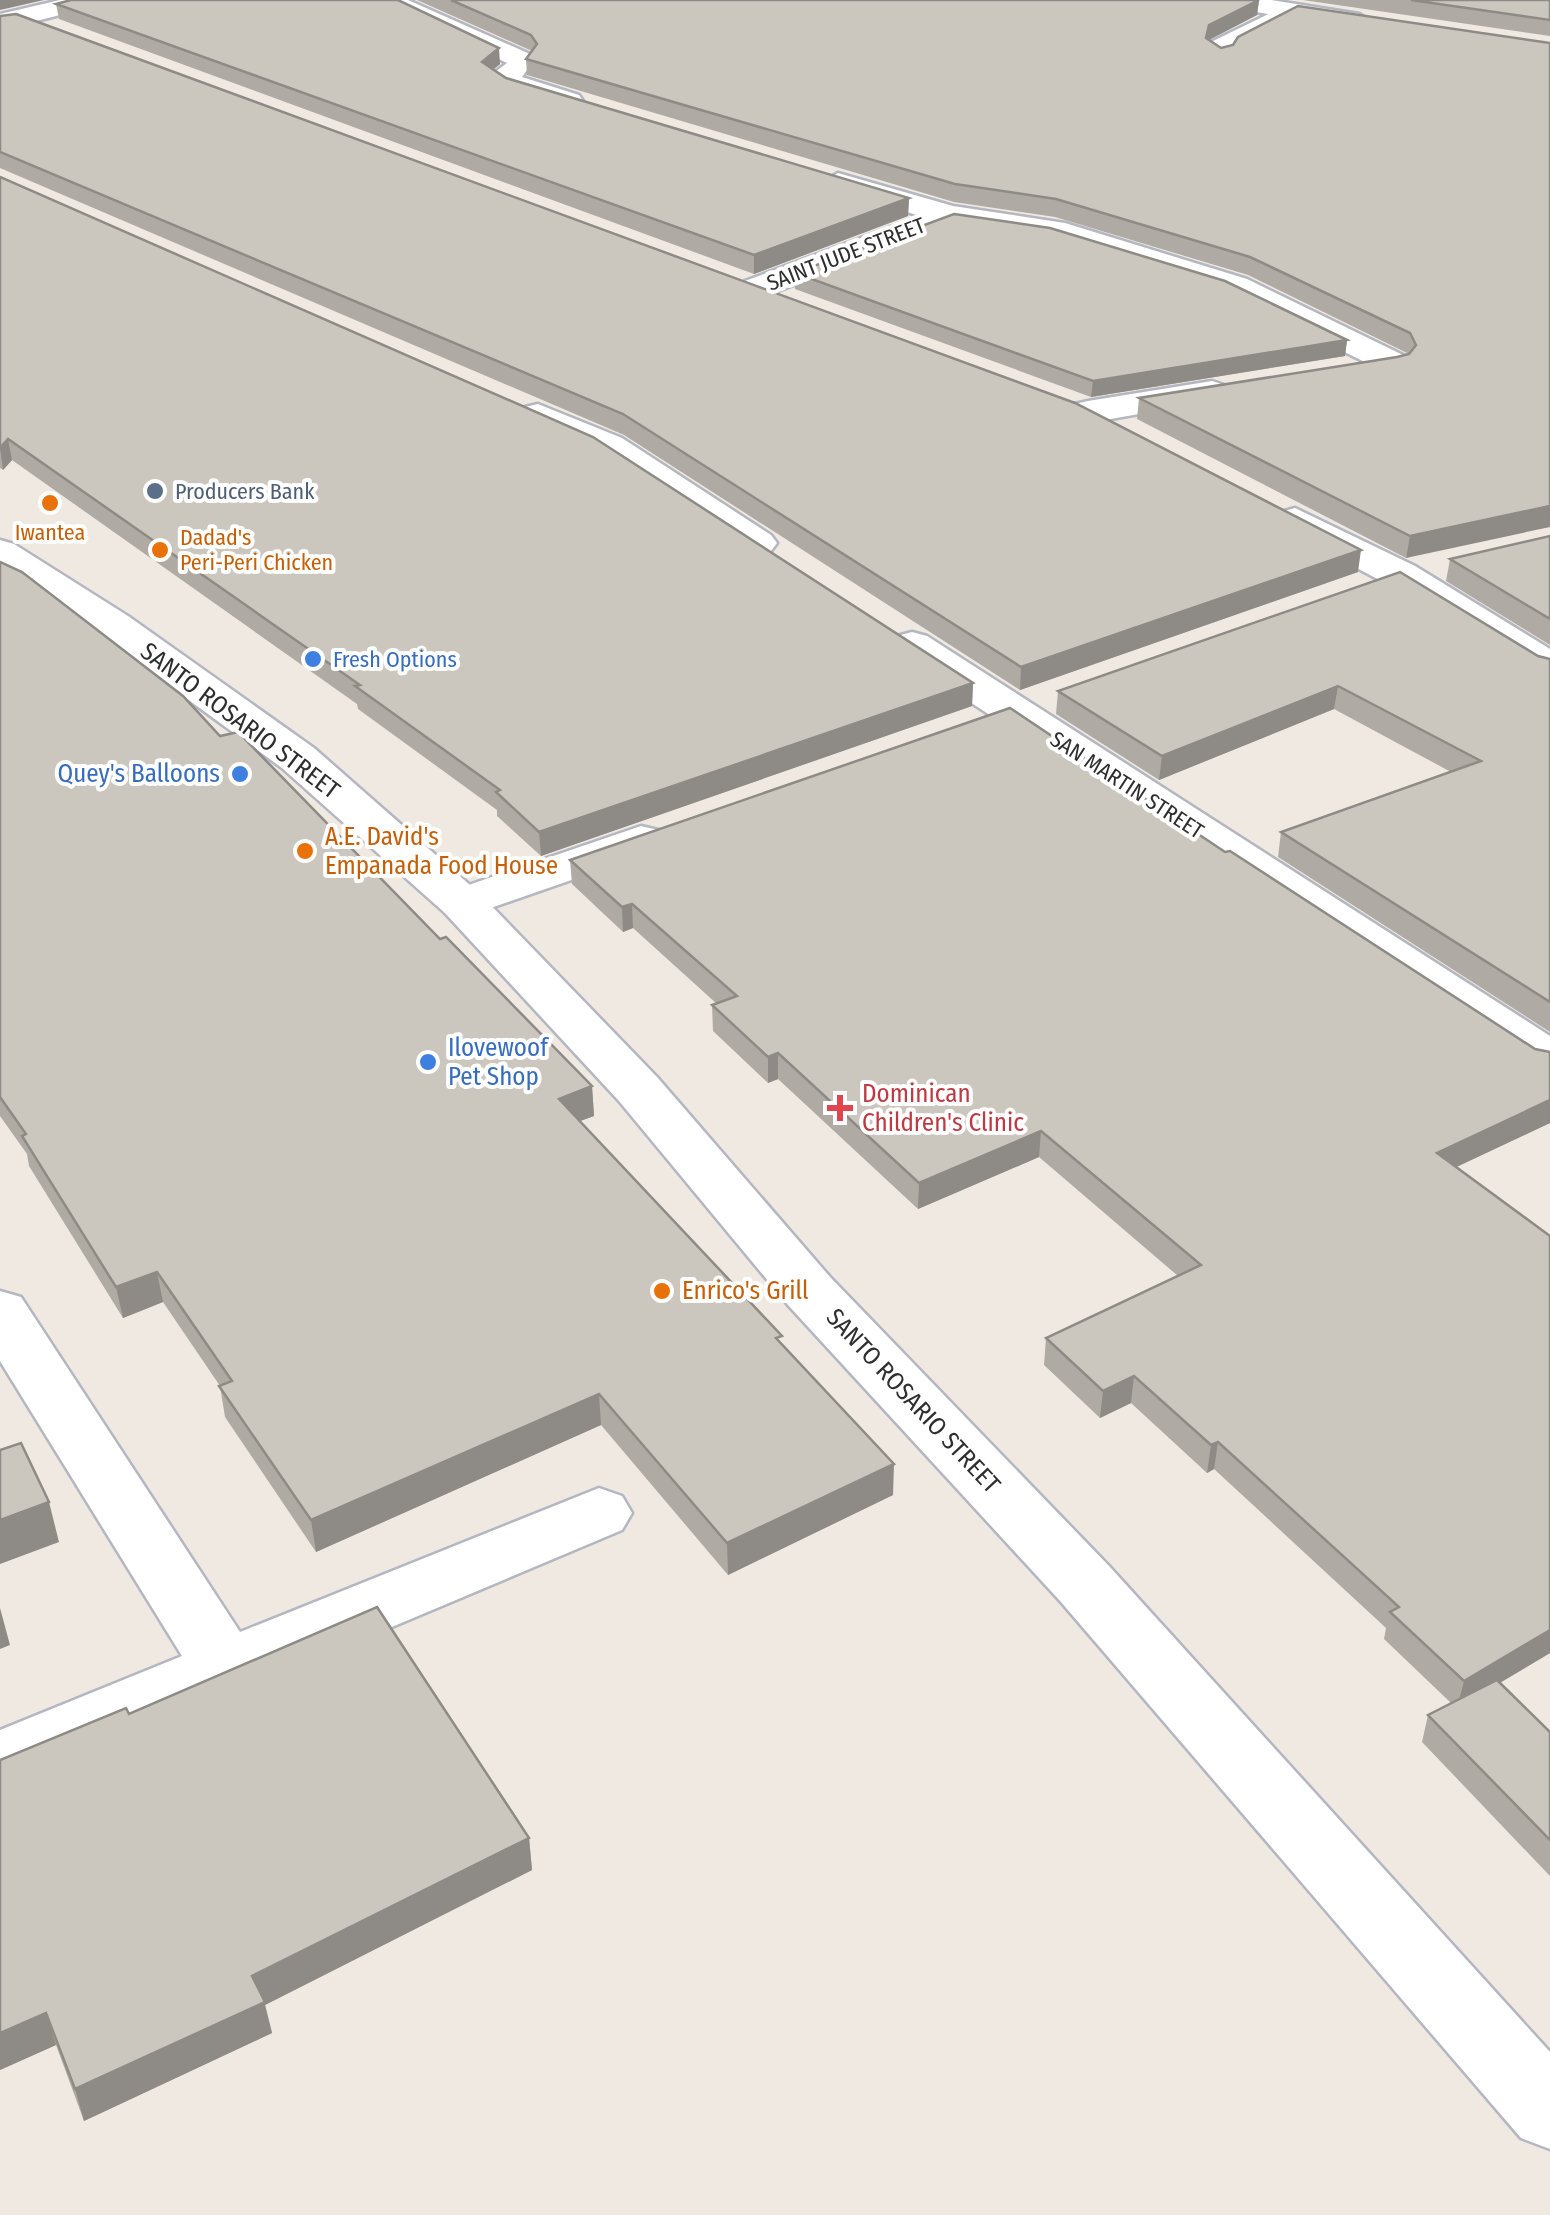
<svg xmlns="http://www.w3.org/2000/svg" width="1550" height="2215" viewBox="0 0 1550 2215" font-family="'Fira Sans Condensed',sans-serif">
<rect width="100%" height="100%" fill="#efe9e1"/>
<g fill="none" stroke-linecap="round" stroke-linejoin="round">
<g stroke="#b4b7c1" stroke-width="5">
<g id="street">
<polygon points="376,0 408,0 530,54 534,60 522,77 579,95 583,101 569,109 491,84 487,78 507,63"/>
<polygon points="1287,5 1299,12 1296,17 1233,50 1230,58 1221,61 1208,53 1211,42"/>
<polygon points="838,173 953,206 1065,223 1247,279 1405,356 1410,363 1405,370 1381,370 1225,293 1050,239 953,225 767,295 745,295 740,288 745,281 920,216 828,188 823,182"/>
<polygon points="1212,381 1224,385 1230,392 1224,399 1088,423 1075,420 1070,412 1075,404 1088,401"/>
<polygon points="538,404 622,438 771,535 777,543 771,551 743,551 596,454 525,423 520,415 525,407"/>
<polygon points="1295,508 1415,566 1550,649 1550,680 1535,676 1387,584 1281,528 1276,520 1281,512"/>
<polygon points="912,632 927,636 1550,1036 1550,1076 1531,1071 897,654 891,645 897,636"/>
<polygon points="641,826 658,830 665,840 658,850 462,918 445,913 437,903 445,893"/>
<polygon points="0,1291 21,1297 240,1632 599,1488 622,1496 632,1513 622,1530 0,1792 0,1730 182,1656 0,1361"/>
</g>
</g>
<g stroke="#b4b7c1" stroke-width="5">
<g id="secondary">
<polygon points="60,0 103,0 100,5 0,30 0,14"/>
<polygon points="1215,0 1271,0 1359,14 1372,22 1359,30 1227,7"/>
<polygon points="0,540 14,544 128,616 314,748 479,893 657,1077 830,1277 1109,1566 1550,2052 1550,2149 1521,2138 1061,1602 788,1305 619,1101 445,913 282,768 98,634 0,570"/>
</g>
</g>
<use href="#street" fill="#fff" fill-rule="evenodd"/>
<use href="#secondary" fill="#fff" fill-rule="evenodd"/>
</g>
<g fill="#afaba4">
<polygon points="417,0 1259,0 1257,15 1209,40 1221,48 1550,43 1406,558 1137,419 1139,398 1397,357 1407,354 1407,353 1248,275 1055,217 954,202 527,75 526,59 532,51"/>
<polygon points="1303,0 1550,0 1550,36"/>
<polygon points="56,4 500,64 493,69 506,78 909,198 908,216 754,274 59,19"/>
<polygon points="0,16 1358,572 1020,690 624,435 0,168"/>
<polygon points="0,177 973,683 972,706 541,856 497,816 497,810 358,709 357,704 12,460 3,470 0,468"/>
<polygon points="795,273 1347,340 1345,356 1091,397 795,289"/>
<polygon points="1550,536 1550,645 1446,581 1450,559"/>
<polygon points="0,562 220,736 440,939 592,1086 594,1116 580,1121 782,1345 893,1495 728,1575 601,1425 316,1552 225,1417 220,1386 163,1302 123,1318 29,1166 27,1154 0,1116"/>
<polygon points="1538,656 1550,659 1550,1032 1278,857 1281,832 1451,772 1334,709 1159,780 1056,714 1058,691"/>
<polygon points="1225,852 1535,1049 1550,1052 1550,1123 1456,1167 1550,1236 1550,1653 1500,1683 1550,1732 1550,1876 1422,1742 1428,1715 1451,1703 1384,1639 1386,1628 1214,1469 1207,1473 1131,1403 1100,1418 1044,1365 1046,1338 1178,1276 1039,1157 918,1209 778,1079 768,1083 713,1031 712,1005 717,1004 633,928 623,932 572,884 570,860"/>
<polygon points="129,1714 529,1838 532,1870 265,2005 272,2033 84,2121 56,2045 0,2070"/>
</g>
<g fill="#8e8b86">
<polygon points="0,0 44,0 0,10"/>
<polygon points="1259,0 1257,15 1207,41 1206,38 1209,25"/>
<polygon points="499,48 500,64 483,78 482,62"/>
<polygon points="909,198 908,216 754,274 754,255"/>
<polygon points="1347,340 1345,356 1091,397 1093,381"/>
<polygon points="8,439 12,460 3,470 0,448"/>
<polygon points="1550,506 1550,527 1406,558 1410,536"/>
<polygon points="1361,550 1358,572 1020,690 1021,667"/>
<polygon points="973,683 972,706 541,856 539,832"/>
<polygon points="1338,686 1334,709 1159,780 1162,756"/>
<polygon points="632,904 633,928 623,932 622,907"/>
<polygon points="778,1053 778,1079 768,1083 768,1057"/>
<polygon points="592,1086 594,1116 561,1128 559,1099"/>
<polygon points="1550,1100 1550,1123 1431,1179 1437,1153"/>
<polygon points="1041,1131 1039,1157 918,1209 919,1183"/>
<polygon points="157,1272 163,1302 123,1318 116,1287"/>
<polygon points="1134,1376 1131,1403 1100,1418 1103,1391"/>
<polygon points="599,1394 601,1425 316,1552 311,1520"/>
<polygon points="1218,1442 1214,1469 1207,1473 1211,1445"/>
<polygon points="894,1464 893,1495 728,1575 727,1543"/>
<polygon points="49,1502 59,1542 0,1564 0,1520"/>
<polygon points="0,1608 10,1645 0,1649"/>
<polygon points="1550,1630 1550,1653 1457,1708 1464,1681"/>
<polygon points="529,1838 532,1870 265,2005 272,2033 84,2121 75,2089 252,1976"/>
<polygon points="46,2013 56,2045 0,2070 0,2033"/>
</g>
<g fill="#cbc7bf" stroke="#8e8b86" stroke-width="2.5">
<polygon points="71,0 398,0 499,48 482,62 506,78 909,198 754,255 56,4"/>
<polygon points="451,0 1259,0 1209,25 1206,38 1221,48 1233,45 1238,37 1298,6 1550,43 1550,506 1410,536 1139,398 1397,357 1409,354 1416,345 1410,333 1250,257 1056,199 955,184 526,59 537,44 531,35"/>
<polygon points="1411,0 1550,0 1550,20"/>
<polygon points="16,14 1075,403 1361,550 1021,667 623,414 0,152 0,16"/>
<polygon points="0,177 593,437 973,683 539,832 496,792 500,790 355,686 360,685 8,439 0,448"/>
<polygon points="954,214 1050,228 1225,281 1347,340 1093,381 795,273"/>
<polygon points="1550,536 1550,619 1450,559"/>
<polygon points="0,562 22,572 183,696 220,736 238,732 440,939 446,937 592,1086 559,1099 782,1336 776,1338 894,1464 727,1543 599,1394 311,1520 219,1386 232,1381 157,1272 116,1287 22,1136 26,1134 0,1097"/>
<polygon points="1400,572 1538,656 1550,659 1550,1002 1281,832 1481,761 1338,686 1162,756 1058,691"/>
<polygon points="1010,708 1225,852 1230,851 1535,1049 1550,1052 1550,1100 1437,1153 1550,1236 1550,1630 1464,1681 1390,1612 1399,1607 1218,1442 1211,1445 1134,1376 1103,1391 1046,1338 1201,1265 1041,1131 919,1183 778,1053 768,1057 712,1005 737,996 632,904 622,907 570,860"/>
<polygon points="21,1443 49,1502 0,1520 0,1450"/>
<polygon points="377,1607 529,1838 252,1976 265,2002 75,2089 46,2013 0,2033 0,1760 126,1708 129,1714"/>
<polygon points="1497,1680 1550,1732 1550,1840 1428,1715"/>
</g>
<circle fill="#5c6f8a" stroke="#fff" stroke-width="4" cx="155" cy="491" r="10"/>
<g fill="#e8710a" stroke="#fff" stroke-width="4">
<circle cx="50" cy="503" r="10"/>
<circle cx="160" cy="550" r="10"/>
<circle cx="305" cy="851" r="10"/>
<circle cx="662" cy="1291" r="10"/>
</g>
<g fill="#3f7fe0" stroke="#fff" stroke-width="4">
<circle cx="313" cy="659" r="10"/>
<circle cx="240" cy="774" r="10"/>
<circle cx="428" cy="1062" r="10"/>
</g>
<path fill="#e0444e" stroke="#fff" stroke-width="4" d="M835 1093h10v10h10v10h-10v10h-10v-10h-10v-10h10z"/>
<g text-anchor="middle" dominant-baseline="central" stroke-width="8" stroke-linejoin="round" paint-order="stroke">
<g font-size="22" fill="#2e2e2e" stroke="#fff">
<text transform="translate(846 254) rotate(-21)">SAINT JUDE STREET</text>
<text transform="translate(1127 785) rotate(33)">SAN MARTIN STREET</text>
</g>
<g font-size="22" fill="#4e5e75" stroke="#fff" text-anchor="start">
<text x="175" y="491">Producers Bank</text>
</g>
<g font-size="22" fill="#c56008" stroke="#fff">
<text x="50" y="532">Iwantea</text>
<text x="180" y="537" text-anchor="start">Dadad's<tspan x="180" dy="25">Peri-Peri Chicken</tspan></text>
</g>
<g font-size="22" fill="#366cbe" stroke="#fff" text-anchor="start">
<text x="333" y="659">Fresh Options</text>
</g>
<g font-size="25" fill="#2e2e2e" stroke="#fff">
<text transform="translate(240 721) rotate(37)">SANTO ROSARIO STREET</text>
<text transform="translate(913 1401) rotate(47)">SANTO ROSARIO STREET</text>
</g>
<g font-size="25" fill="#366cbe" stroke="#fff" text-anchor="end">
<text x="220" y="774">Quey's Balloons</text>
<text x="448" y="1048" text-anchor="start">Ilovewoof<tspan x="448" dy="29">Pet Shop</tspan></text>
</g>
<g font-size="25" fill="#c56008" stroke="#fff" text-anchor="start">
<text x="325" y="837">A.E. David's<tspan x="325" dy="29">Empanada Food House</tspan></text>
<text x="682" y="1291">Enrico's Grill</text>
</g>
<g font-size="25" fill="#be3a42" stroke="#fff" text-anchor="start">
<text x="862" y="1094">Dominican<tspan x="862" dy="29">Children's Clinic</tspan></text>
</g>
</g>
</svg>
